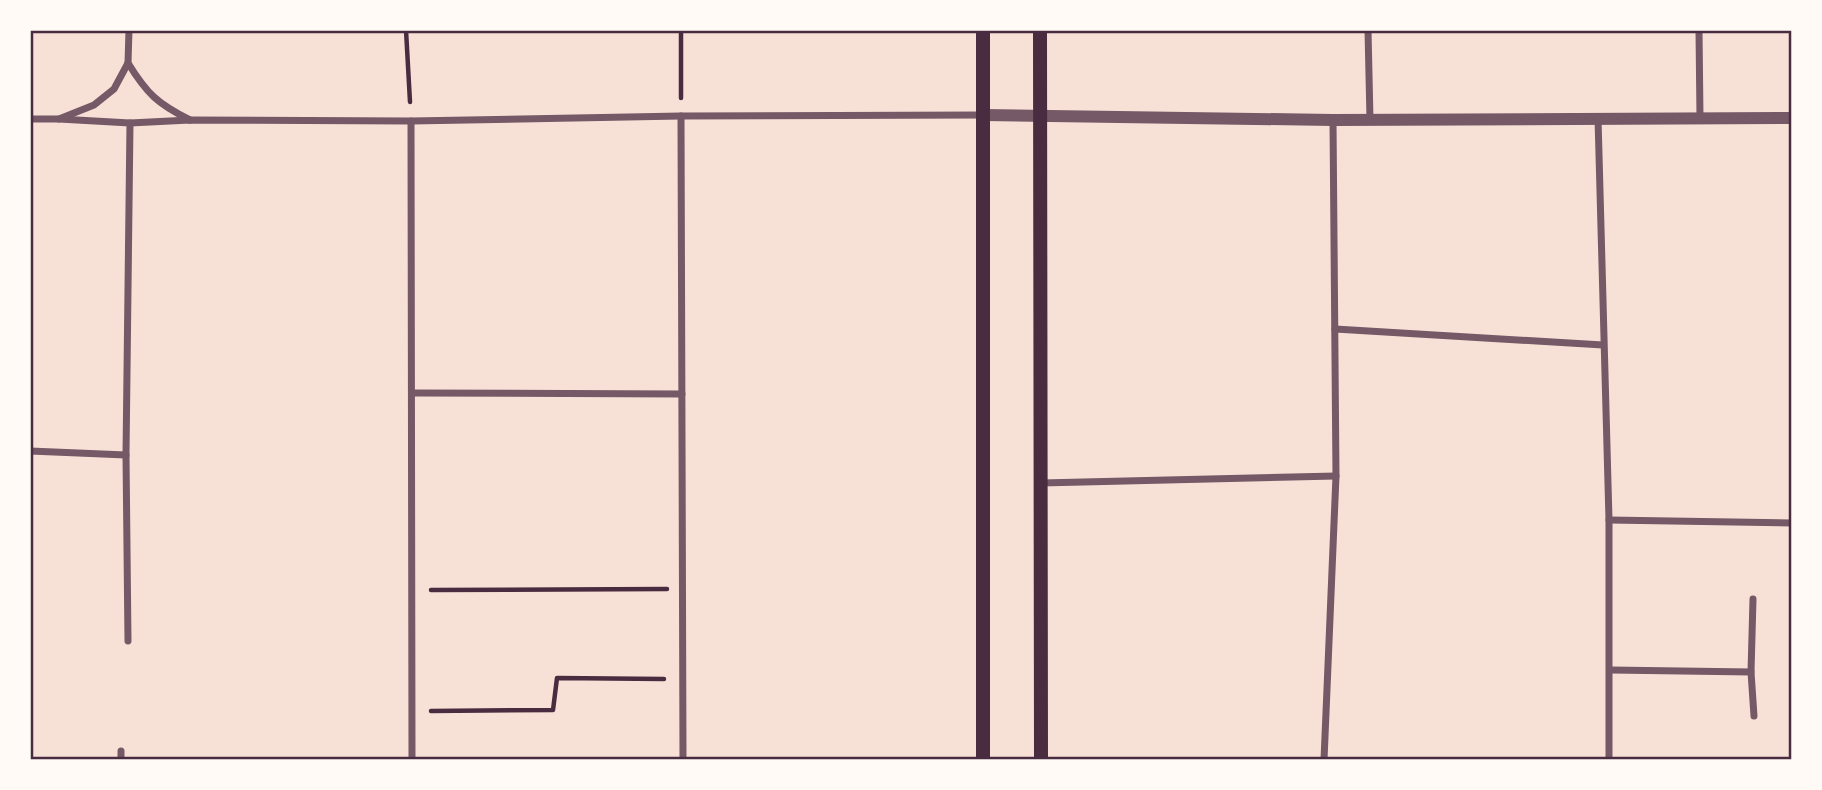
<svg xmlns="http://www.w3.org/2000/svg" width="1822" height="790" viewBox="0 0 1822 790" font-family="'Nunito Sans',sans-serif">
<rect width="100%" height="100%" fill="#f7e1d7"/>
<g fill="none" stroke-linecap="round" stroke-linejoin="round">
<g stroke="#4a2c40" stroke-width="4.5">
<polyline points="406,30 410,102"/>
<polyline points="681,30 681,98"/>
<polyline points="431,590 667,589"/>
<polyline points="431,711 553,710 557,678 664,679"/>
</g>
<g stroke="#755966" stroke-width="7">
<polyline points="1368,30 1370,120"/>
<polyline points="1699,30 1700,118"/>
<path d="M128,63C147,94 158,104 190,120"/>
<polyline points="681,116 683,760"/>
<polyline points="1598,118 1609,520 1609,760"/>
<polyline points="30,119 59,119 94,105 114,89 128,63 129,30"/>
<polyline points="59,119 130,123 190,120 411,121 681,116 983,115"/>
<polyline points="411,121 412,760"/>
<polyline points="1335,329 1603,345"/>
<polyline points="412,393 682,394"/>
<polyline points="30,451 126,455"/>
<polyline points="1041,483 1336,476"/>
<polyline points="1609,520 1792,523"/>
<polyline points="128,641 126,455 130,123"/>
<polyline points="1611,670 1751,672 1754,716"/>
<polyline points="1751,672 1753,599"/>
<polyline points="121,760 121,751"/>
<polyline points="1324,760 1336,476 1333,120"/>
</g>
<polyline stroke="#755966" stroke-width="12" points="983,115 1333,120 1792,118"/>
<g stroke="#4a2c40" stroke-width="14">
<polyline points="1040,30 1041,760"/>
<polyline points="983,760 983,30"/>
</g>
</g>
<rect width="1822" height="790" fill="none" stroke="#fffaf5" stroke-width="63"/>
<rect x="32" y="32" width="1758" height="726" fill="none" stroke="#4a2c40" stroke-width="2.5"/>
</svg>
